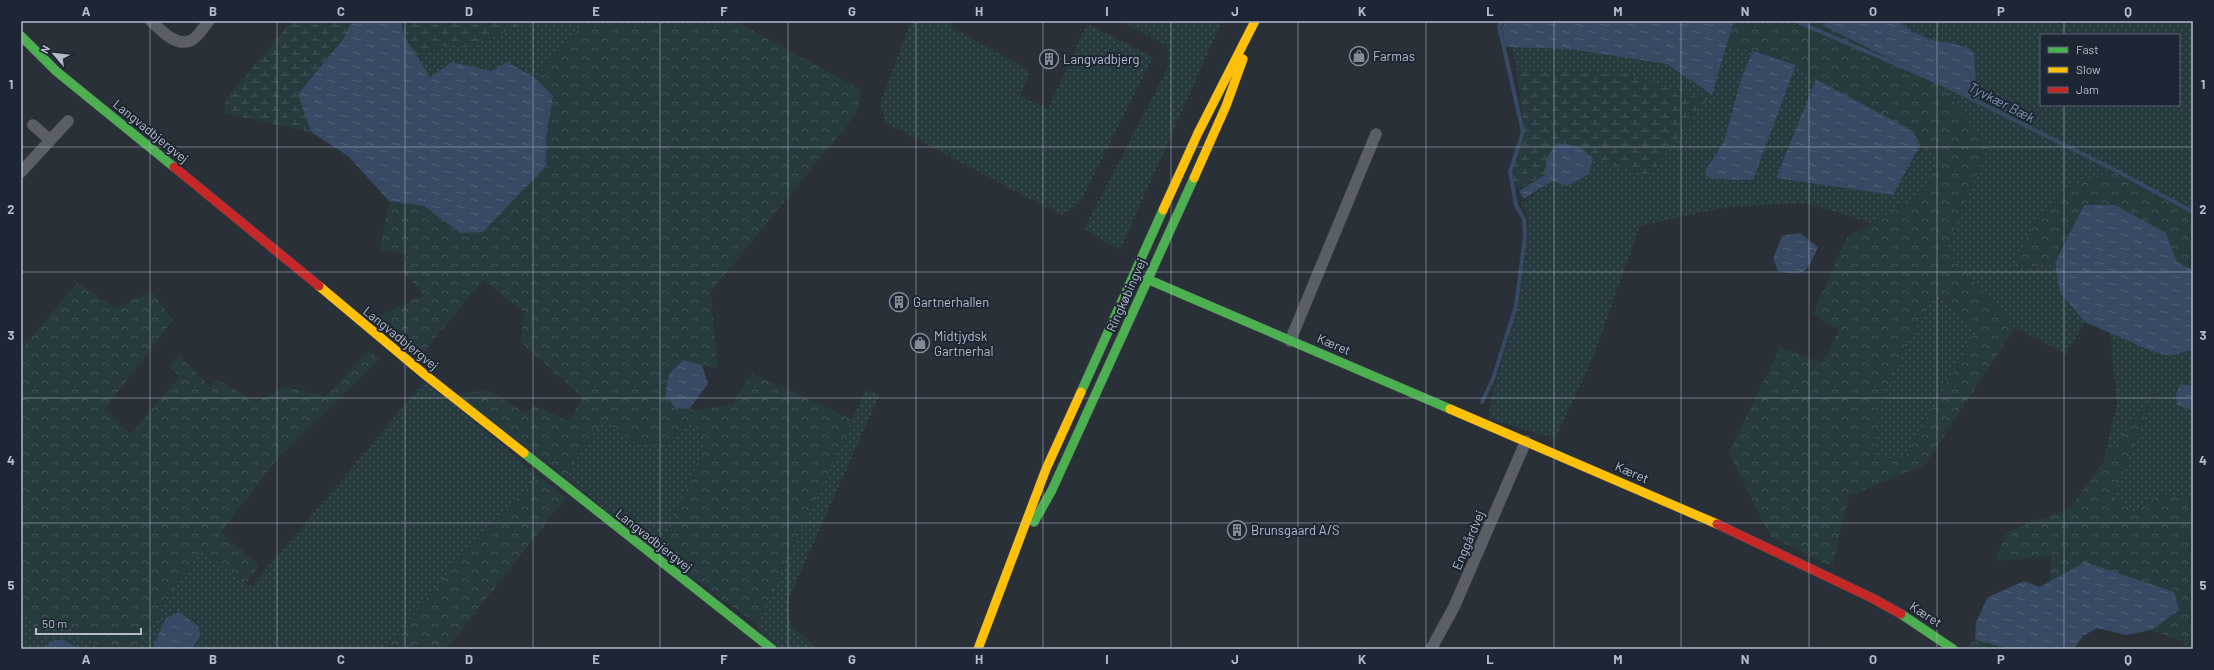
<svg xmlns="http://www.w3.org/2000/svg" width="2214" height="670" viewBox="0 0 2214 670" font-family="Barlow,sans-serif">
<defs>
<pattern id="grass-dots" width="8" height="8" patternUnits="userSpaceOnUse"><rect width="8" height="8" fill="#273a3e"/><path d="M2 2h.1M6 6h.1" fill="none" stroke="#445559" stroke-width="1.8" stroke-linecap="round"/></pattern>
<pattern id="forest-crowns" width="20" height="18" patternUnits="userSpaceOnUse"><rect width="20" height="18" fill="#273a3e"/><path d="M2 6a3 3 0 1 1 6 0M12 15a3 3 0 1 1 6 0" fill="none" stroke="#445559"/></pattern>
<pattern id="wetland-marsh" width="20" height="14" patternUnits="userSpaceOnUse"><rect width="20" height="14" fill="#273a3e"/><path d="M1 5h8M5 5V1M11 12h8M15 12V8" fill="none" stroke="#445559"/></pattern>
<pattern id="water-ripples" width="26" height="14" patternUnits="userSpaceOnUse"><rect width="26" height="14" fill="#384963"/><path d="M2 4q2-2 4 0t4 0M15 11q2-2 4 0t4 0" fill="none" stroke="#526178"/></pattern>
</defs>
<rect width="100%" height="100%" fill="#2a3038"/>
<g fill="url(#grass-dots)" fill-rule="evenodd">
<polygon points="533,21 586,21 535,78 507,62 491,71 452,62 430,77 416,58 448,44 467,47"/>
<polygon points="911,21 953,21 951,27 1030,71 1020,96 1048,109 1087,24 1153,57 1079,204 1061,215 886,123 880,104"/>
<polygon points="1120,21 1222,21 1120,250 1084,229 1167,69 1168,46"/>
<path d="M1815,21H2193V211L2113,169L2013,270L2055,263L2060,293L2085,322L2066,354L2015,328L1946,249L1988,147ZM2041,35H2179V105H2041Z"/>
<polygon points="1509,32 1722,45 1753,51 1742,76 1724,141 1710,162 1753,180 1796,65 1816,79 1776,178 1893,195 1920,145 1939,156 1925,192 1872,223 1806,203 1726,207 1640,226 1592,360 1555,439 1489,418 1491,399 1520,299 1528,216 1520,204 1552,181 1546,159 1514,191 1512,168 1525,135 1517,70"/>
<polygon points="1933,293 1977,330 1905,458 1876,458 1879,401"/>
<polygon points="2110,333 2151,351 2171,356 2193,349 2193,499 2161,493 2135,512 2112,498 2156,391 2103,463 2117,404"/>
<polygon points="426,380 539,477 462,555 386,649 351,649 348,647 347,649 134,649 202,549 245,585 252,586"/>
<path d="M866,389L879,396L788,600L790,624L817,649C789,649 770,654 757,624Z"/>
<polygon points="603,419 635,443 692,419 706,443 659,554 565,477"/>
<polygon points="21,609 36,626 69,626 103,649 21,649"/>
</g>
<g fill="url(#forest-crowns)" fill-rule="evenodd">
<polygon points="586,21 736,21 861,90 857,113 711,291 717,368 684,360 669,374 666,396 676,408 700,410 732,404 752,373 853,420 757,624 659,554 706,443 692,420 668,445 635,443 603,420 565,477 457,394 488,390 525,413 536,406 568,421 583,397 521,343 524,312 483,280 418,359 371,320 424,295 402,270 408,254 380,250 389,201 424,206 460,233 546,166 546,138 553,96 535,78"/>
<path d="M1730,21H1815L1942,84L1988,148L1946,249L2015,328L1925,465L1849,496L1832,567L1770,536L1729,453L1780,347L1822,363L1839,330L1813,314L1847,237L1925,192L1939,156L1920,145L1913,131L1816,79L1796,65L1753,51L1722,45ZM1934,293L1977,330L1905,458H1876L1879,401Z"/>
<polygon points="2113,169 2193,212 2193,270 2177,263 2166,233 2084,205 2055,263 2012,270 2033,225 2060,191"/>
<polygon points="77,283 115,308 152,292 173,320 104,410 131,434 180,376 170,368 179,355 211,388 216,379 256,402 286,387 325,397 369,351 380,359 278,458 221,532 259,565 245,585 202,549 134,649 103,649 69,626 36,626 21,609 21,350"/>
<polygon points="2157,388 2113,498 2135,512 2161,493 2193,499 2193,649 2182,649 2184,642 2151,630 2179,610 2085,562 2049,582 2052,556 1995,561 2007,532 2070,508"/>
<polygon points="539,477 566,498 446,649 386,649 462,555"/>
<polygon points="1975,640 2012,649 1964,649"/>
</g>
<g fill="url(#wetland-marsh)">
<polygon points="292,21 352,21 344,38 298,93 311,132 224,113 226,99"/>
<polygon points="401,21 533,21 467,47 448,44 416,58 404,36"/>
<polygon points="1517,70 1626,74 1707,100 1649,176 1593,159 1581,147 1546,159 1546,174 1514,191 1512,168 1525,135"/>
</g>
<g fill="url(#water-ripples)">
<polygon points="352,21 401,21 404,36 430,77 452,62 491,71 507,62 535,78 553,96 546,138 546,166 483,232 460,233 424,206 389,201 348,156 311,132 298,94 344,38"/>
<polygon points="1505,21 1736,21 1733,23 1712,95 1667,64 1570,49 1506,47 1502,29"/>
<path d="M1830,21H1898C1909,30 1919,36 1933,40C1946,44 1964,42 1974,53L1977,102L1822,25Z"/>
<polygon points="1753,51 1796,65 1753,180 1711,179 1706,176 1705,171 1724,141 1742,76"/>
<polygon points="1816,79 1913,131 1920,145 1893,195 1776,178"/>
<polygon points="1557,143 1581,147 1593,159 1588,175 1567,186 1552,181 1524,199 1519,191 1546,174 1546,159"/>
<polygon points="2084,205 2115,205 2166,233 2177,262 2193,270 2193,349 2171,356 2151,351 2085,322 2060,293 2055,263"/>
<path d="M1800,233L1818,247C1806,273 1807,277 1778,271L1773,259L1782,236Z"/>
<polygon points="683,360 702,365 708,384 689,409 676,408 665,396 669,374"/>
<polygon points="2181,384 2193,386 2193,410 2177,405 2176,393"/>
<polygon points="2085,562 2174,592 2179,610 2151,630 2126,635 2097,628 2083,636 2074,649 2012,649 1975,640 1976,622 1988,597 2024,581 2040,587"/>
<polygon points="180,612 199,627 200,636 192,649 152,649 166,618"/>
<polygon points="54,640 64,640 80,649 41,649"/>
</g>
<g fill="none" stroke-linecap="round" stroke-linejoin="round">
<g stroke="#384963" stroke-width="4">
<polyline points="1796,21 1942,84 2113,169 2193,212"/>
<polyline points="1482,402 1493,379 1516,306 1525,236 1524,219 1516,205 1510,172 1523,132 1499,26 1503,21"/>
</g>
<g stroke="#484c53" stroke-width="12">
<g id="street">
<path d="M151,21C161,30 176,48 192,40C198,37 204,26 209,21"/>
<polyline points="33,125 50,140"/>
<polyline points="21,172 68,121"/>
<polyline points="1290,341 1376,134"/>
<polyline points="1431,649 1454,607 1526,441"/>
</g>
</g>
<g stroke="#484c53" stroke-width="10">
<g id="fast">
<polyline points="21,36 56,71 174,167"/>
<polyline points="1147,279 1450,409"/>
<polyline points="1081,392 1163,210"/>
<polyline points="524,453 772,649"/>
<polyline points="1034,522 1052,490 1194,178"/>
<polyline points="1901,614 1953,649"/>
</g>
</g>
<g stroke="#484c53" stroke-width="10">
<g id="slow">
<polyline points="1194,178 1226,106 1243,59"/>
<polyline points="1163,210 1198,133 1255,21"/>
<polyline points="319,286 424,374 524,453"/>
<polyline points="1450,409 1717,524"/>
<polyline points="978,649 1046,469 1081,392"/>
</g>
</g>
<g stroke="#484c53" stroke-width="10">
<g id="jam">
<polyline points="174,167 319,286"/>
<polyline points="1717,524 1872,598 1901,614"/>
</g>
</g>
<use href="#street" stroke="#5a5e66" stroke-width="11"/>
<use href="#fast" stroke="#4caf50" stroke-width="9"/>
<use href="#slow" stroke="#ffc107" stroke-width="9"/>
<use href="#jam" stroke="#c62828" stroke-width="9"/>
</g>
<path fill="none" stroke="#b4bcc9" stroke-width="1" stroke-opacity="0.55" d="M150,21V649M277,21V649M405,21V649M533,21V649M660,21V649M788,21V649M916,21V649M1043,21V649M1171,21V649M1298,21V649M1426,21V649M1554,21V649M1681,21V649M1809,21V649M1937,21V649M2064,21V35M2064,105V649M21,147H2193M21,272H2193M21,398H2193M21,523H2193"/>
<defs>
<g id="shop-ring" transform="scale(1)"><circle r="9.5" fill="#1d2633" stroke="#848b96" stroke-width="1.5"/><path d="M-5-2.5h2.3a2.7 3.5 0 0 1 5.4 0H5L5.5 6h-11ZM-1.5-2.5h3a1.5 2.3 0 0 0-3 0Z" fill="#848b96"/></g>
<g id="building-ring" transform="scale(1)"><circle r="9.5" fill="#1d2633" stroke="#848b96" stroke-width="1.5"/><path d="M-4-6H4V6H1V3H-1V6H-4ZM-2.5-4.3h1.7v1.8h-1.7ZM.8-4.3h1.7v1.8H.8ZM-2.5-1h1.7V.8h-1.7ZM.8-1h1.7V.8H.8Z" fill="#848b96"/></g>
</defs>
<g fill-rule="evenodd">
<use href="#shop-ring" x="1359" y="56"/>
<use href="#building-ring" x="1049" y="59"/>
<use href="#building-ring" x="899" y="302"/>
<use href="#shop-ring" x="920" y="343"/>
<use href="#building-ring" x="1237" y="530"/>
</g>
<g text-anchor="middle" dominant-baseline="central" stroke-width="4" stroke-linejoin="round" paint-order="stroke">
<g font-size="13" fill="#b4bcc9" stroke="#1d2633" text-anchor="start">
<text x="1373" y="56">Farmas</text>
<text x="1063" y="59">Langvadbjerg</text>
<text x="913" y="302">Gartnerhallen</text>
<text x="934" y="336">Midtjydsk<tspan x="934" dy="15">Gartnerhal</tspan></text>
<text x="1251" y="530">Brunsgaard A/S</text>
</g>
<g font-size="13" fill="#b4bcc9" stroke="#1d2633">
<text transform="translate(151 131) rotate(39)">Langvadbjergvej</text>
<text transform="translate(1126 295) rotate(-66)">Ringkøbingvej</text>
<text transform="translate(401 338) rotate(39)">Langvadbjergvej</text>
<text transform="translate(1334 344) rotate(23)">Kæret</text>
<text transform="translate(1632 472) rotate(24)">Kæret</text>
<text transform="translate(654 540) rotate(38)">Langvadbjergvej</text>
<text transform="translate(1468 540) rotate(-67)">Enggårdvej</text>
<text transform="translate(1926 614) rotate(33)">Kæret</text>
</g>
<g font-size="14" font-style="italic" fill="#7c92b1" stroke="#1d2633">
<text transform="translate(2002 102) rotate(27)">Tyvkær Bæk</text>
</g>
</g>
<rect width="2214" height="670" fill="none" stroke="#1d2633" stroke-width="44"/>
<rect x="2040" y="34" width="140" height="72" fill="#1d2633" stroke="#59626f"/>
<rect x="2048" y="47" width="20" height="6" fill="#4caf50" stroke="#59626f"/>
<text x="2076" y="54" font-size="12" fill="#b4bcc9">Fast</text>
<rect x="2048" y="67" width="20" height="6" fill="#ffc107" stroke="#59626f"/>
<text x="2076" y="74" font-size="12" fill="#b4bcc9">Slow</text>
<rect x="2048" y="87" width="20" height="6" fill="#c62828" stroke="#59626f"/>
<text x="2076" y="94" font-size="12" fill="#b4bcc9">Jam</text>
<g transform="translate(54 54) rotate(298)" stroke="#1d2633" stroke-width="3" paint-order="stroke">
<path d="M0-3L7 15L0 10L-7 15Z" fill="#b4bcc9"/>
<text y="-6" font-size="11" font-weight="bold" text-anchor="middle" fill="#b4bcc9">N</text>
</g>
<path d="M36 628v6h105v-6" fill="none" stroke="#b4bcc9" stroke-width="2"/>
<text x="42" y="628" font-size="12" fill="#b4bcc9" stroke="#1d2633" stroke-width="3" paint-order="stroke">50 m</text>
<rect x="22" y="22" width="2170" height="626" fill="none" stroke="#b4bcc9" stroke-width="1.5"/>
<g font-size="13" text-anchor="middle" font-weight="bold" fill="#b4bcc9">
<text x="86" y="16">A</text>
<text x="213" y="16">B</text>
<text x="341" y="16">C</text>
<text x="469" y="16">D</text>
<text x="596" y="16">E</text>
<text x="724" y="16">F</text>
<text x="852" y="16">G</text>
<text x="979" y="16">H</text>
<text x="1107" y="16">I</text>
<text x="1235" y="16">J</text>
<text x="1362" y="16">K</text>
<text x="1490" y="16">L</text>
<text x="1618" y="16">M</text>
<text x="1745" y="16">N</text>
<text x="1873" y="16">O</text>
<text x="2001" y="16">P</text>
<text x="2128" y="16">Q</text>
<text x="11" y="89">1</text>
<text x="2203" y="89">1</text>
<text x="11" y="214">2</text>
<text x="2203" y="214">2</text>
<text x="11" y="340">3</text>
<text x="2203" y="340">3</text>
<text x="11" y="465">4</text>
<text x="2203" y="465">4</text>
<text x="11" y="590">5</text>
<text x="2203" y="590">5</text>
<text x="86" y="664">A</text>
<text x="213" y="664">B</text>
<text x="341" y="664">C</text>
<text x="469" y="664">D</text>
<text x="596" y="664">E</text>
<text x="724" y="664">F</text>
<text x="852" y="664">G</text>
<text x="979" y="664">H</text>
<text x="1107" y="664">I</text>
<text x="1235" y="664">J</text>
<text x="1362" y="664">K</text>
<text x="1490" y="664">L</text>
<text x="1618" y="664">M</text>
<text x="1745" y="664">N</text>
<text x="1873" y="664">O</text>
<text x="2001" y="664">P</text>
<text x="2128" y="664">Q</text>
</g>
</svg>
